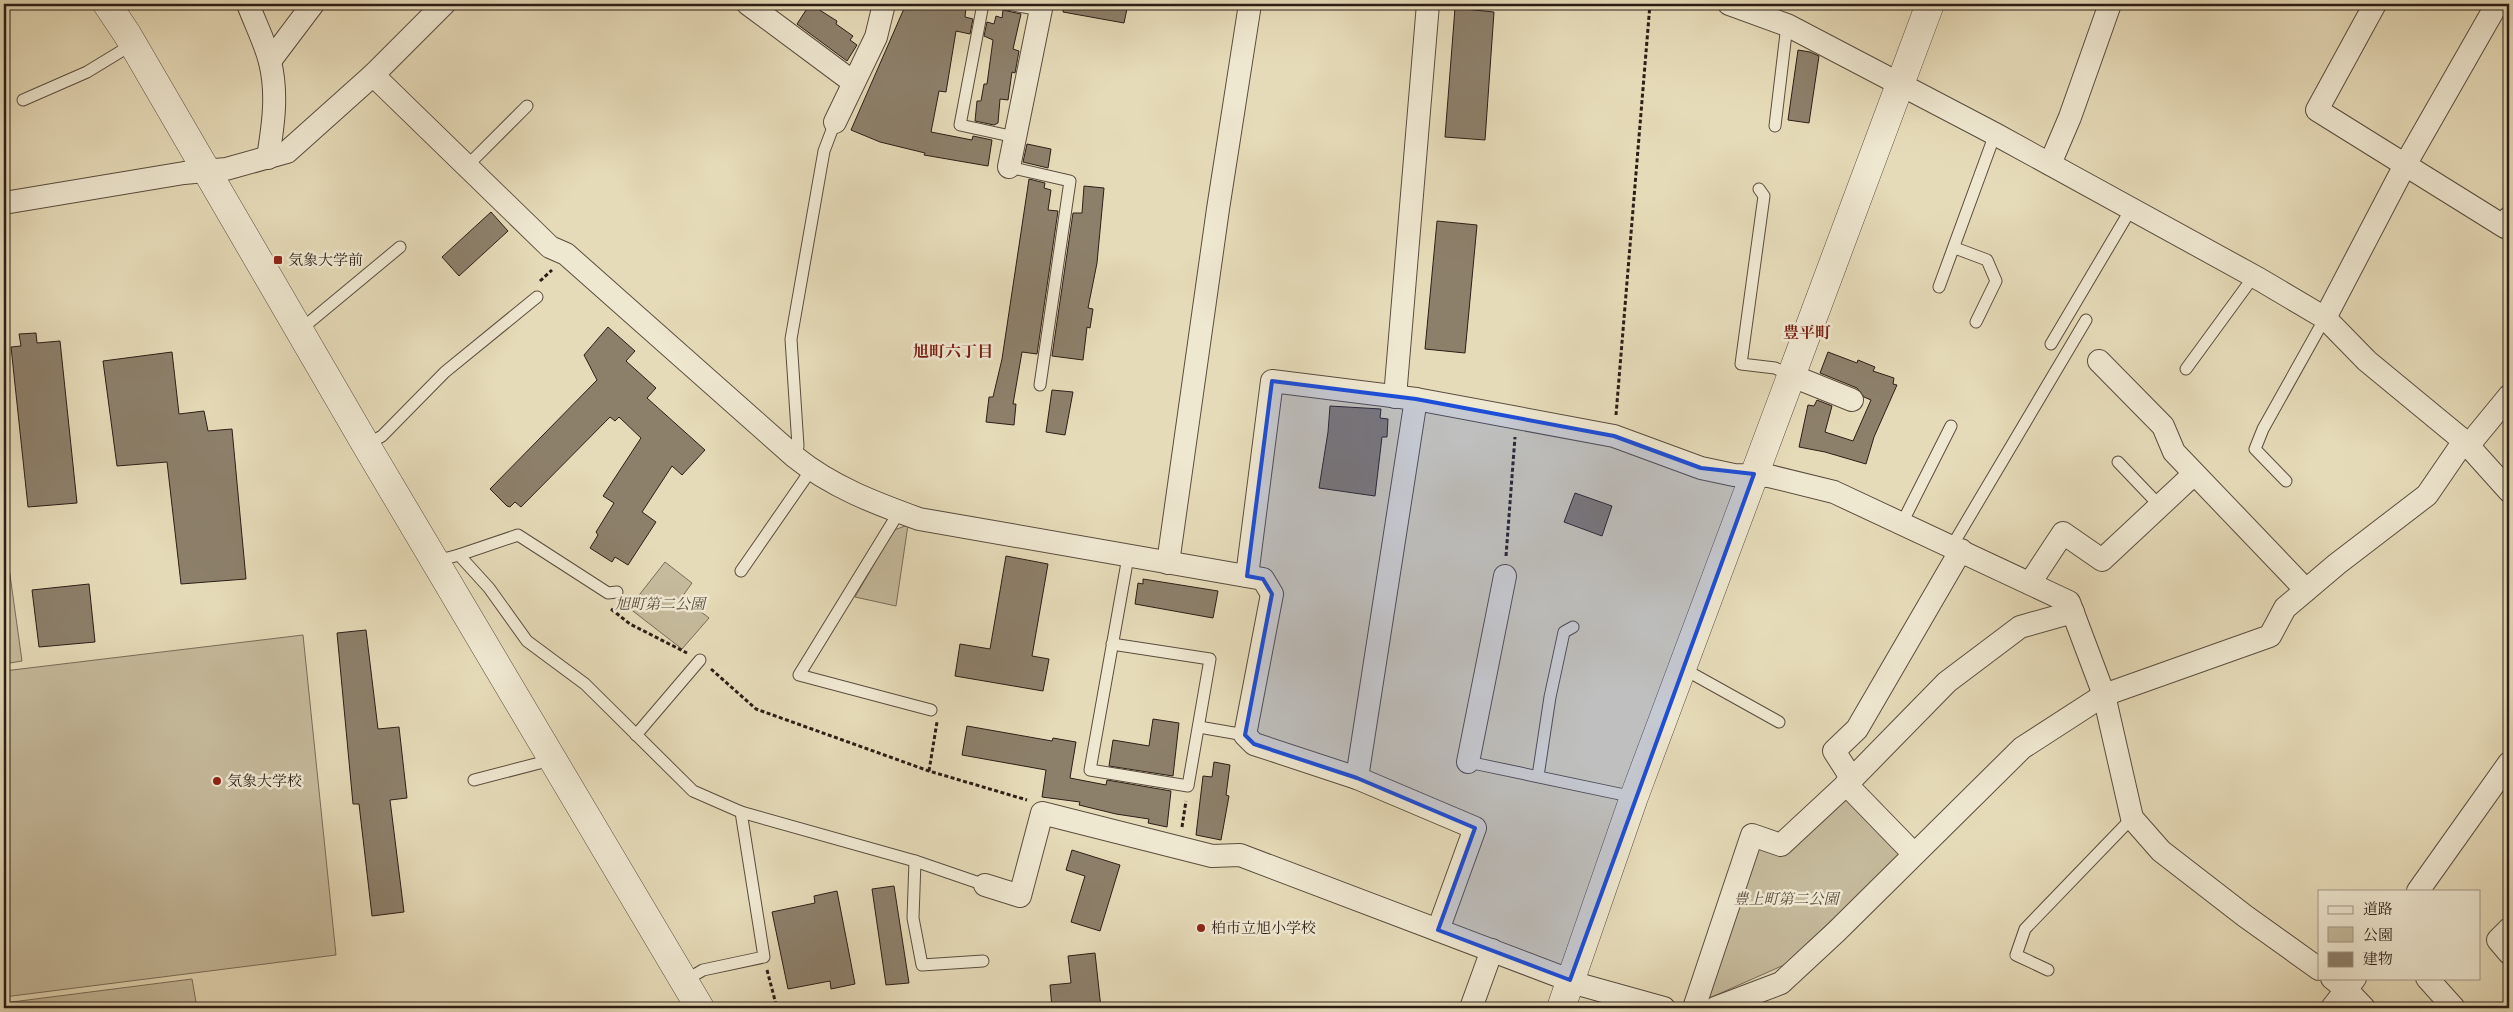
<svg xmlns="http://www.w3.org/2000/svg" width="2513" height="1012" viewBox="0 0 2513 1012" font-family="'IM FELL Great Primer','Noto Serif JP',serif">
<rect width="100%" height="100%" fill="#e6dbb8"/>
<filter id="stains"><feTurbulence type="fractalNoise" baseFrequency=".004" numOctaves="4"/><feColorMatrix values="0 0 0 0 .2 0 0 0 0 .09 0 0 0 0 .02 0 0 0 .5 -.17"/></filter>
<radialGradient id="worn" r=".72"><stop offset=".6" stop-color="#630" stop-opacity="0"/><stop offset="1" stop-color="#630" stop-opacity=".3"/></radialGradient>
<g fill="#c6bb9d" stroke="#796c5a">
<polygon points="908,525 896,606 855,597 894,530"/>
<polygon points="4,532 22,661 4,664"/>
<polygon points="665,562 692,583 682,597 709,618 682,649 629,608"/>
<polygon points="303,635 336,955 4,997 4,671"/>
<polygon points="1843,798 1852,799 1898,848 1899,857 1784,965 1705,1000 1755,849"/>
<polygon points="192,979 197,1008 4,1008 4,1003"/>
</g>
<g fill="#8d806b" stroke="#2c1e17">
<polygon points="810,4 837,21 836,24 853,36 850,40 857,45 847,61 797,24"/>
<polygon points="906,4 950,4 966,7 965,17 973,19 970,34 956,31 946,92 939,91 931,132 972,140 973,136 992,140 988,166 924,155 925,153 880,142 851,130"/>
<polygon points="1064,4 1128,4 1124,23 1063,12"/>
<polygon points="1455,8 1494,12 1485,140 1445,137"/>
<polygon points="1003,10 1021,14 1013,49 1019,51 1015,73 1012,72 1008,100 1000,99 998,123 994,125 975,121 977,101 981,101 984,84 987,84 993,40 984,36 987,22 994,24 996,16 1002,18"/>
<polygon points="1798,50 1810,52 1819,56 1809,123 1788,120"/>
<polygon points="1027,144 1051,149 1048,168 1023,162"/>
<polygon points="1029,179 1045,183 1044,188 1051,190 1048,210 1058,211 1037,354 1022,352 1013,404 1016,404 1014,425 986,422 989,397 993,397 1002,359"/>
<polygon points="1084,186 1104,188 1097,263 1088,308 1093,309 1090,328 1087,327 1083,360 1052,356 1073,213 1082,213"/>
<polygon points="491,212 508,231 459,276 442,257"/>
<polygon points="1437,221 1477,225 1465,353 1425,349"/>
<polygon points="608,327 635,351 626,361 656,388 647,398 705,450 682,475 672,466 642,512 656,522 628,565 615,557 612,562 590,548 598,535 596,532 614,503 603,496 641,438 619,417 615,421 610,417 521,507 515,502 510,507 507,506 490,489 597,380 584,355"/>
<polygon points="36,333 37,343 60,341 77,503 28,507 11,347 21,346 19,334"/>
<polygon points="172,352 179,414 204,411 208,431 232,429 246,579 181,584 167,462 117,466 103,361"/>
<polygon points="1828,352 1857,363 1858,360 1875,367 1873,371 1894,378 1893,384 1897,385 1874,437 1866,464 1825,452 1799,447 1808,405 1814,406 1817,400 1832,406 1825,432 1853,441 1871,400 1864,397 1857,388 1820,373"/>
<polygon points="1052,390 1073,392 1065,435 1046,432"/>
<polygon points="1330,406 1381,409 1380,418 1388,419 1387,437 1382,437 1375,496 1319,488 1328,432"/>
<polygon points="1575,493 1612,506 1602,536 1564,522"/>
<polygon points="1006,556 1048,564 1032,656 1049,659 1043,691 955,676 960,644 990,649"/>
<polygon points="1143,579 1218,591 1213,618 1135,604 1138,583 1143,584"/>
<polygon points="89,584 95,642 39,647 32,590"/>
<polygon points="366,630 378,729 399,727 407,798 390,800 404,912 372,916 359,804 353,804 337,633"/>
<polygon points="1153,719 1179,723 1173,776 1109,766 1113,740 1149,746"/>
<polygon points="967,726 1052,741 1053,738 1076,742 1070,778 1106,785 1107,780 1171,791 1167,827 1148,823 1149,819 1116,814 1079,805 1080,802 1042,797 1046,770 962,755"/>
<polygon points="1214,762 1230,765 1226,795 1229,796 1221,840 1196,835 1203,776 1212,777"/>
<polygon points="1072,850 1120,865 1100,931 1071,922 1085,876 1066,870"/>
<polygon points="894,886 909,983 886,985 872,889"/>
<polygon points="837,891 855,984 831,989 830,981 788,989 772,912 815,903 814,896"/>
<polygon points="1095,953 1101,1008 1052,1008 1050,985 1071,983 1068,956"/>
</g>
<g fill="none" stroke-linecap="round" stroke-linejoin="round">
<g stroke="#5a4d3f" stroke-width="13">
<g id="service">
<polyline points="983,4 960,125 1015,137"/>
<polyline points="1007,4 1041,10"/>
<polyline points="23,100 87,72 133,44"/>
<polyline points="1775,126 1787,25"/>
<polyline points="466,167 527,106"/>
<polyline points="1009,167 1070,181 1040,385"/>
<polyline points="1759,189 1764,196 1741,364 1775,368 1790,375"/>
<polyline points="1955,248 1987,260 1996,281 1976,322"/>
<polyline points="1939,287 1995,134"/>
<polyline points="300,330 400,247"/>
<polyline points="2051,344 2131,209"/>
<polyline points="2186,369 2254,276"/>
<polyline points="366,445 382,436 445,372 537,297"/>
<polyline points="795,457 798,446 791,339 824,151 835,122"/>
<polyline points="2118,462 2160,506"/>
<polyline points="2286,481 2255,449 2263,429 2325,318"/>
<polyline points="899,512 799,675 931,710"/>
<polyline points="1901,525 1951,426"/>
<polyline points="1952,546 2086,320"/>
<polyline points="459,555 518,535 608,593 617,592"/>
<polyline points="436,561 459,555 489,588 527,641 585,684 693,791 741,812 915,861 985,885"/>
<polyline points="741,571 811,470"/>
<polyline points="1112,644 1210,659 1188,786 1090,770 1128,557"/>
<polyline points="1682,668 1779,722"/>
<polyline points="1199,727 1245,735"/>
<polyline points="636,735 700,660"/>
<polyline points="1468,762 1634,797"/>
<polyline points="1538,776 1550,697 1564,632 1573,627"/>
<polyline points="474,780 551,760"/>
<polyline points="915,861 913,918 922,965 983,961"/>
<polyline points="2048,970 2016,955 2025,929 2132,818"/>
<polyline points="684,981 703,970 764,957 741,812"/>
</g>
</g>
<g stroke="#5a4d3f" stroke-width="24">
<g id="minor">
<path d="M248,4C255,23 265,42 270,62C278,94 273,126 268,158"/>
<polyline points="748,4 853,82"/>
<polyline points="1729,4 1787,25 1995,134 2259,279 2325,318 2367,361 2464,441 2509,491"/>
<polyline points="2375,4 2317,110 2505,227 2509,218"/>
<polyline points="270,61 313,4"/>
<path d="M373,75L550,247L566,254L795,457C832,487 875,503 919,519L1263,579L1272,594L1245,735L1254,744L1357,778L1475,828L1438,930"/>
<polyline points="835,122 876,37 884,4"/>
<polyline points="2050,164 2070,117 2110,4"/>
<polyline points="1009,167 1042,4"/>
<polyline points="4,203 184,173 226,169 287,152 373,75 444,4"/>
<polyline points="2325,318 2405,165 2497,4"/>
<polyline points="2099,361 2163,426 2174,452 2306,590"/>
<polyline points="1790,375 1852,400"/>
<polyline points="1395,397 1428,4"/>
<polyline points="2468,446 2509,396"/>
<polyline points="1168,563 1218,209 1250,4"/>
<polyline points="1247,576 1272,381 1416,399 1614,436 1701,468 1734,475 1769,476 1834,492 2069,602 2104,695 2132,818 2161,851 2245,916 2319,969"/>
<polyline points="2030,583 2063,533 2102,560 2194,474"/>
<polyline points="1468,762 1505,576"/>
<polyline points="1357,778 1416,399"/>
<polyline points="1852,779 1834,751 1857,729 1961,550"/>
<polyline points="1846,784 1914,854"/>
<polyline points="985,885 1020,896 1042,813 1212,856 1240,855 1585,986 1664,1008"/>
<polyline points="2418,891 2509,763"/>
<polyline points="2509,929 2498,940 2509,953"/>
<polyline points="2332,978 2346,989 2364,1008"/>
<polyline points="2427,978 2454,1008"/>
<polyline points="1471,1008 1492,950"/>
<polyline points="1694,1008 1752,835 1781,845 1852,779 1947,682 2020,627 2073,612"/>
<polyline points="1715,1008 1781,983 1836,932 2022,748 2104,695 2270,636 2285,608 2337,564 2427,495 2464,441"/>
<polyline points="2332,1008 2355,978"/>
</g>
</g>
<g stroke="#5a4d3f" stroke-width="29">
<g id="tertiary">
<polyline points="107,4 127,34 366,445 700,1008"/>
<polyline points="1561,1008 1634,797 1930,4"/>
</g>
</g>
<g stroke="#2c1e17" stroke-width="3" stroke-dasharray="4 2.5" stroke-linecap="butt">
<polyline points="540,281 552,270"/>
<polyline points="1616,415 1650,4"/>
<polyline points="1506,556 1515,437"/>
<polyline points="611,609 630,624 687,653"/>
<polyline points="711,669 756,709 929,771 1027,800"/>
<polyline points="929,771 937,722"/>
<polyline points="1182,827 1186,801"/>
<polyline points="767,970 777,1008"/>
</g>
<use href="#service" stroke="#efe8d1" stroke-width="11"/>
<use href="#minor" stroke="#efe8d1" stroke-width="22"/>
<use href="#tertiary" stroke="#efe8d1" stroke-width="28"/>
</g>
<path fill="#1d4ed8" fill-opacity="0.2" stroke="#1d4ed8" stroke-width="4" stroke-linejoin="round" d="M1272,381L1416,399L1614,436L1701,468L1754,474L1570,980L1438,930L1475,828L1357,778L1254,744L1245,735L1272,594L1263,579L1247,576Z"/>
<g fill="#8f2418" stroke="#efe8d1" stroke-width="2">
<rect x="273" y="255" width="10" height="10" rx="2.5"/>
<circle cx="217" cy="781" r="5"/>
<circle cx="1201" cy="928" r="5"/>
</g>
<g text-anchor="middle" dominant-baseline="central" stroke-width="5" stroke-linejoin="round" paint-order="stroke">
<g font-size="15" fill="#2c1e17" stroke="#efe8d1" text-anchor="start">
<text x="288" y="260">気象大学前</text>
<text x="227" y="781">気象大学校</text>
<text x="1211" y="928">柏市立旭小学校</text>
</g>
<g font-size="15" font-style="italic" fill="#5a4d3f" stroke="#efe8d1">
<text x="660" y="604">旭町第二公園</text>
<text x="1786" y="899">豊上町第二公園</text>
</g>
<g font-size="16" font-weight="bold" fill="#7a1f14" stroke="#efe8d1">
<text x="1807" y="332">豊平町</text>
<text x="953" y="351">旭町六丁目</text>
</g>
</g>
<rect width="2513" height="1012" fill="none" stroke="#e6dbb8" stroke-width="20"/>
<rect x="5" y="5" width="2503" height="1002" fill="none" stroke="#2c1e17" stroke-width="2.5"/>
<rect x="10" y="10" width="2493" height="992" fill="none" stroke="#2c1e17"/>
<rect x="2318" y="890" width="162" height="90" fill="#efe8d1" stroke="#a19787"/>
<rect x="2328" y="906" width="25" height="8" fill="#efe8d1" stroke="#a19787"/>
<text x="2363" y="914" font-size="15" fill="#2c1e17">道路</text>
<rect x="2328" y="927" width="25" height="15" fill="#c6bb9d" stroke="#a19787"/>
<text x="2363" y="940" font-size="15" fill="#2c1e17">公園</text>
<rect x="2328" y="952" width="25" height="15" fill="#8d806b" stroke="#a19787"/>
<text x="2363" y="964" font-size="15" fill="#2c1e17">建物</text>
<rect width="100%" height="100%" filter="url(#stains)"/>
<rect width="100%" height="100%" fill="url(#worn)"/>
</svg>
